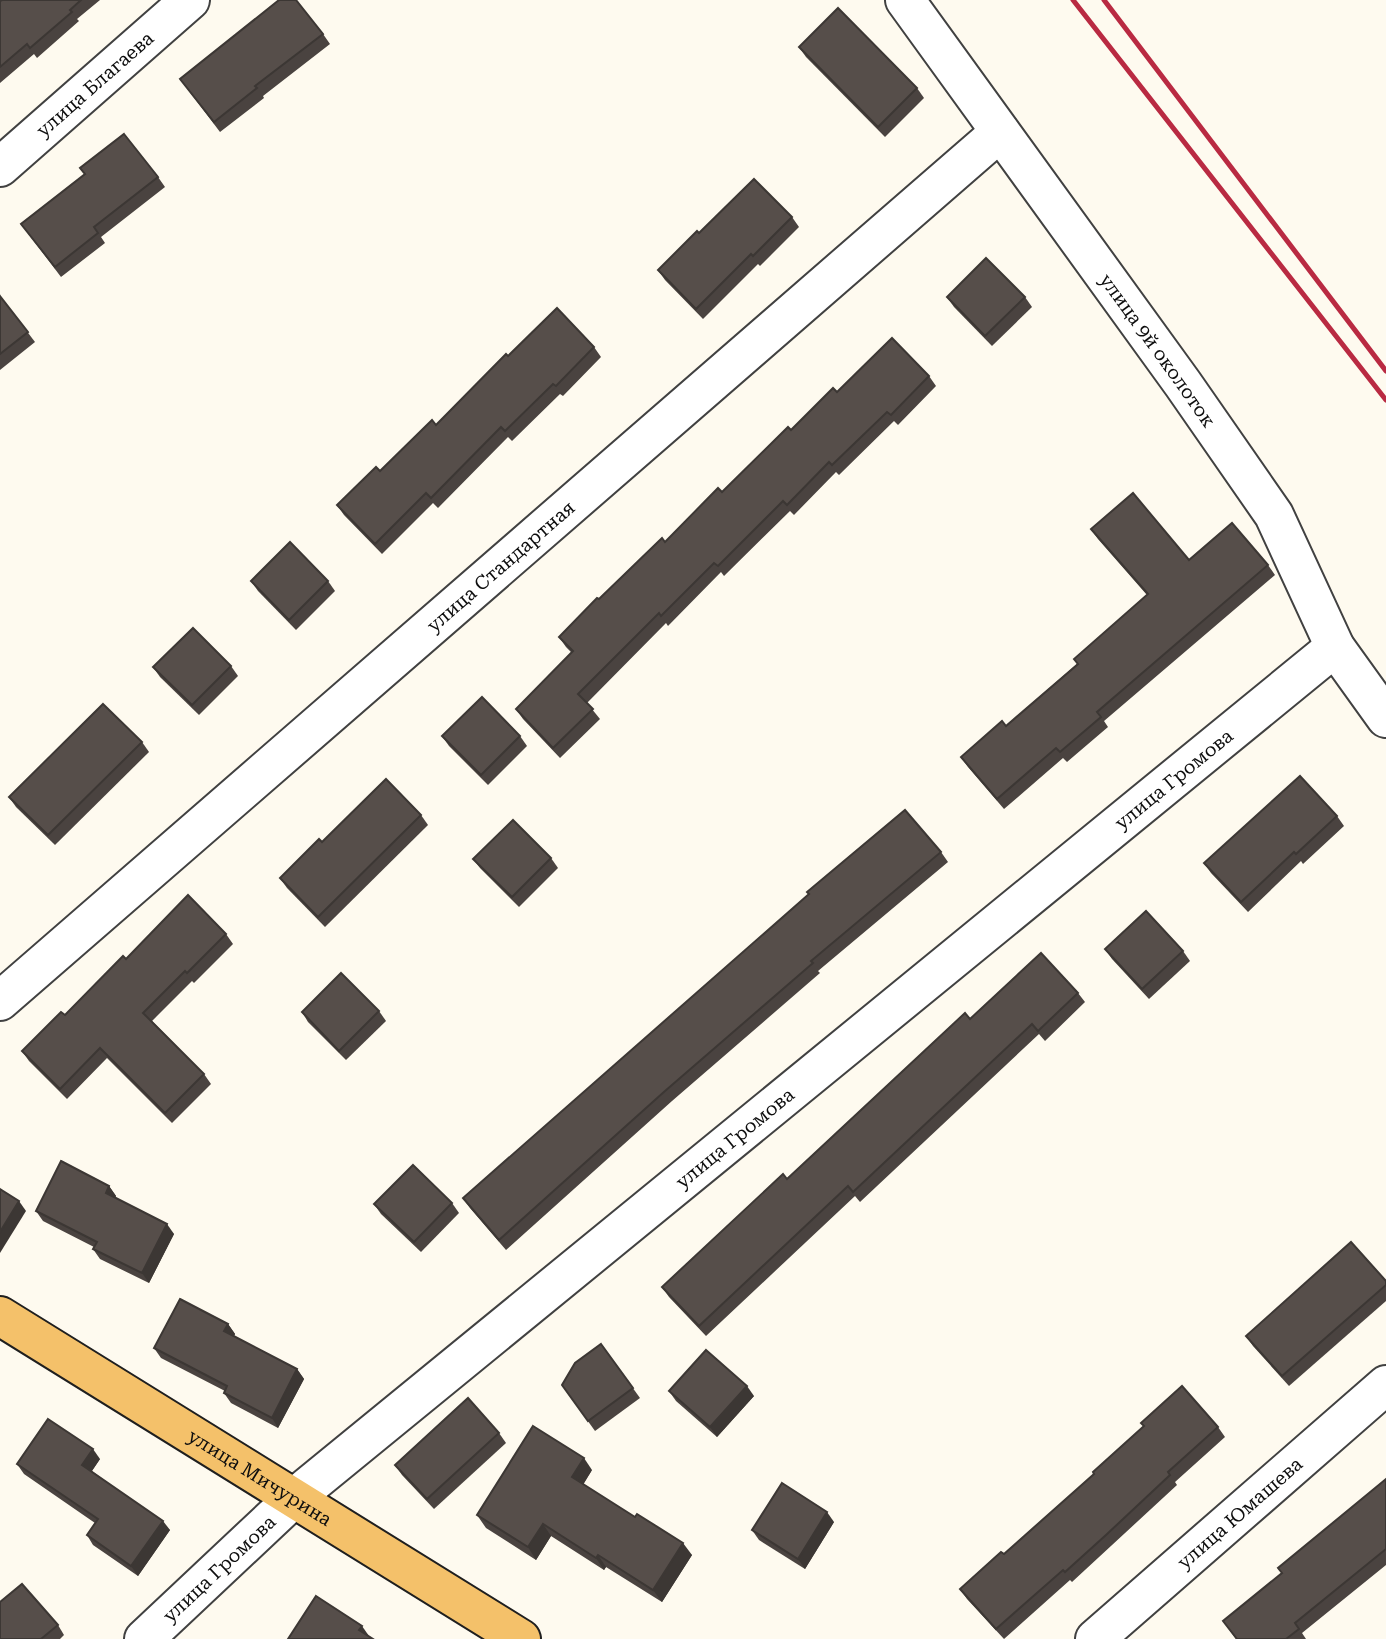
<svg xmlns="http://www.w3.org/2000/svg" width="1386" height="1639" viewBox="0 0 1386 1639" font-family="'Roboto Serif',serif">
<rect width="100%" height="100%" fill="#fefaef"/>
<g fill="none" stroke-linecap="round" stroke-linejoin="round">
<g stroke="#414141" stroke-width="42">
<g id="minor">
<path id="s1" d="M905,0L1183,384L1274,515L1335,647L1386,718"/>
<path id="s2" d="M0,167L190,0"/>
<path id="s3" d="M0,1001L1000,132"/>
<path id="s4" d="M144,1639L294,1498L1335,647"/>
<path id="s5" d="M1095,1639L1386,1385"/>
</g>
</g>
<g stroke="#1f1f1f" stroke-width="42">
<g id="major">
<path id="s6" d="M0,1316L521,1639"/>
</g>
</g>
<use href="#minor" stroke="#fff" stroke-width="38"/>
<use href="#major" stroke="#f4c16a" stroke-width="38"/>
<g stroke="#b92a42" stroke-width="5">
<polyline points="1073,0 1386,400"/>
<polyline points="1104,0 1386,371"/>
</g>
</g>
<g fill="#4a4340">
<polygon points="2,0 100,0 77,19 79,21 37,58 34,54 0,83 0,1"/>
<polygon points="323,34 330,44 263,96 264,98 220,132 180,79"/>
<polygon points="799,47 917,88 924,98 885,137 806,57"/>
<polygon points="158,177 165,187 101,237 105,243 61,277 21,224"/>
<polygon points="792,217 799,227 760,266 758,264 703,319 665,280 658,270 699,233"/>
<polygon points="0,296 35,342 0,370"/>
<polygon points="947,297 1025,297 1032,307 992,346 954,307"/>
<polygon points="594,347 601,357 563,396 560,394 512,441 508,437 438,508 433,503 382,554 344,515 337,505 380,471 436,425 508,356"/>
<polygon points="929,376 936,386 898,425 894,421 839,475 836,472 794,515 790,511 724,576 721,572 668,626 666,623 587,703 600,719 560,758 523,719 516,709 572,653 566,647 559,637 791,430 837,392"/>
<polygon points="1091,529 1189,560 1268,565 1275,575 1104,721 1108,727 1067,762 1063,758 1004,809 968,767 961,757 1006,726 1077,664 1074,659 1147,595 1098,539"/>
<polygon points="251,581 328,581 335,591 296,630 258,591"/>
<polygon points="231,666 238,676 199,715 160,677 153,667"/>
<polygon points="442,736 520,736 527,746 488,785 449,746"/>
<polygon points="142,742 149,752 55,845 16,807 9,797"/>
<polygon points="421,815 428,825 325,927 287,888 280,878"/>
<polygon points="1337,816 1344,826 1303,864 1301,861 1248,912 1211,873 1204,863"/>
<polygon points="941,852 948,862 818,971 820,973 672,1101 506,1250 470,1208 463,1198"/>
<polygon points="551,858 558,868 519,907 480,868 473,859"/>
<polygon points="226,934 233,944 194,983 192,981 152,1021 204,1074 211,1084 172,1123 107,1058 67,1099 29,1061 22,1051 65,1015 126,959"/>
<polygon points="1105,949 1183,951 1190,961 1149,999 1112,959"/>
<polygon points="1078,993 1085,1002 1045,1041 1039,1034 860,1202 855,1196 706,1336 669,1297 662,1287 970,1019"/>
<polygon points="379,1011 386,1021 346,1060 308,1022 302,1012"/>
<polygon points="109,1186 116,1196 115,1197 174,1234 149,1283 100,1259 93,1249 94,1247 43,1221 36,1211"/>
<polygon points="452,1203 459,1213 421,1252 381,1214 374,1204"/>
<polygon points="1386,1281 1386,1301 1289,1386 1253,1346 1246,1336"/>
<polygon points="228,1324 235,1334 234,1336 297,1369 304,1379 278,1428 231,1403 224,1393 225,1391 161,1358 154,1348"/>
<polygon points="601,1344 640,1398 595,1431 562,1385"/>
<polygon points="669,1391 754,1396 717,1437 676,1401"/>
<polygon points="1218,1427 1225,1437 1175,1482 1177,1485 1072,1582 1070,1580 1004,1639 967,1599 960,1589 1004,1554"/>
<polygon points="499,1433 506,1443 434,1509 402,1475 395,1465"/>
<polygon points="100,1459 92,1471 170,1530 138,1576 93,1545 87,1535 95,1523 24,1474 17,1464"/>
<polygon points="592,1470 583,1485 692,1555 662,1602 606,1567 604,1570 551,1536 536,1560 486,1528 477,1515"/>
<polygon points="1386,1479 1386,1565 1302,1633 1306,1639 1236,1639 1223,1621 1281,1574"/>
<polygon points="834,1522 805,1569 759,1540 752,1530"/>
<polygon points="58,1625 64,1635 60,1639 0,1639"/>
</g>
<g fill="#3c3734">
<polygon points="109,1186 116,1196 113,1203 106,1193"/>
<polygon points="19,1201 26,1211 0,1253 0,1232"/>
<polygon points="167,1224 174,1234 149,1283 142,1273"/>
<polygon points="228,1324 235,1334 231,1341 224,1331"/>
<polygon points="297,1369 304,1379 278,1428 272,1418"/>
<polygon points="747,1386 754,1396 717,1437 710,1427"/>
<polygon points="93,1449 100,1459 89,1475 82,1465"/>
<polygon points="584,1458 592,1470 580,1489 572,1477"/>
<polygon points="827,1512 834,1522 805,1569 798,1559"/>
<polygon points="163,1521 170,1530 138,1576 131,1566"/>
<polygon points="543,1524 551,1536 536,1560 528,1547"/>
<polygon points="683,1543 692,1555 662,1602 653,1590"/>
<polygon points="598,1555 606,1567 604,1570 596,1558"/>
<polygon points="362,1626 369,1636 359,1630"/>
</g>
<g fill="#564e4a" stroke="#3c3734" stroke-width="2">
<polygon points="2,0 81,0 70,10 72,12 30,48 27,44 0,67 0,1"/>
<polygon points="279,0 296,0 323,34 255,86 257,88 214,122 180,79"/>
<polygon points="838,8 917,88 878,127 799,47"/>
<polygon points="124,134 158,177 94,227 98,233 55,267 21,224 85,174 80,168"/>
<polygon points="754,179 792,217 753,256 751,254 696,309 658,270 697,231 699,233"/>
<polygon points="986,258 1025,297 985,336 947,297"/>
<polygon points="0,296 28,332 0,354"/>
<polygon points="557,308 594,347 556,386 553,384 505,431 501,427 431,498 426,493 375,544 337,505 376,467 380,471 432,420 436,425 506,354 508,356"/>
<polygon points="892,338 929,376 891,415 887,412 832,465 829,462 787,505 783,501 718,566 714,563 661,616 659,613 578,694 593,709 553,748 516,709 573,651 559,637 597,598 599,599 662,538 665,542 718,488 722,492 788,427 791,430 833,388 837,392"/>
<polygon points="1133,493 1189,560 1232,523 1268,565 1097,712 1101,717 1060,752 1056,748 997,799 961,757 1002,721 1006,726 1078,664 1074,659 1148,594 1091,529"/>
<polygon points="290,542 328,581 289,620 251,581"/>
<polygon points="193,628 231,666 192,705 153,667"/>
<polygon points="482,697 520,736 481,775 442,736"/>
<polygon points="103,704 142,742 48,835 9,797"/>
<polygon points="1300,776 1337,816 1296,854 1294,852 1241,902 1204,863"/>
<polygon points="386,779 421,815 318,917 280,878 319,839 322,842"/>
<polygon points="905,810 941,852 811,961 813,963 665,1091 499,1240 463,1198 809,894 807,892"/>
<polygon points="513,820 551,858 512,897 473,859"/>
<polygon points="188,895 226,934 187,973 185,971 143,1013 204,1074 165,1113 100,1048 60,1089 22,1051 61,1012 65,1015 123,956 126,959"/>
<polygon points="1146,911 1183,951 1142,989 1105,949"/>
<polygon points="1041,953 1078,993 1038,1031 1032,1024 853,1192 848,1186 699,1326 662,1287 783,1174 787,1179 965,1013 970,1019"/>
<polygon points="341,973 379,1011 339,1051 302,1012"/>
<polygon points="61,1161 109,1186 106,1193 167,1224 142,1273 93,1249 97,1242 36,1211"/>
<polygon points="413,1165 452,1203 414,1242 374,1204"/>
<polygon points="0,1189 19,1201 0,1232"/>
<polygon points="1351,1242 1386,1281 1386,1285 1282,1376 1246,1336"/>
<polygon points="180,1299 228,1324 224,1331 297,1369 272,1418 224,1393 227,1386 154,1348"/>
<polygon points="601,1344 633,1388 588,1421 562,1385 575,1363"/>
<polygon points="706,1350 747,1386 710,1427 669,1391"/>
<polygon points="1182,1386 1218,1427 1168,1472 1170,1475 1106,1535 1065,1572 1063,1570 996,1629 960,1589 1001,1552 1004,1554 1094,1474 1093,1472 1144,1426 1141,1423"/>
<polygon points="468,1398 499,1433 427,1499 395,1465"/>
<polygon points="48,1419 93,1449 82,1465 163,1521 131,1566 87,1535 98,1519 17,1464"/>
<polygon points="533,1426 584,1458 572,1477 635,1517 637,1514 683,1543 653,1590 598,1555 596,1558 543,1524 528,1547 477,1515"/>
<polygon points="1386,1479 1386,1549 1295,1623 1299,1629 1286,1639 1237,1639 1223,1621 1282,1573 1278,1568"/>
<polygon points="782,1483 827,1512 798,1559 752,1530"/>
<polygon points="22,1584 58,1625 41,1639 0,1639 0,1602"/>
<polygon points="316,1596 362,1626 359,1630 373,1639 288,1639"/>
</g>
<g text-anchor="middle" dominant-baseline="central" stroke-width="7" stroke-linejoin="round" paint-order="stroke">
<g font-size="19" fill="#0e0e0e" stroke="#fff">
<text stroke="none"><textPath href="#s2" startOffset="126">улица Благаева</textPath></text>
<text stroke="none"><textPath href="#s1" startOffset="432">улица 9й околоток</textPath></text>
<text stroke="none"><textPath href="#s3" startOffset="663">улица Стандартная</textPath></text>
<text stroke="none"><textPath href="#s4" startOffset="1342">улица Громова</textPath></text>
<text stroke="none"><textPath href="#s4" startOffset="775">улица Громова</textPath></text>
<text stroke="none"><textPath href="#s6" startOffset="306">улица Мичурина</textPath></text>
<text stroke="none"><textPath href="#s5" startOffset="192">улица Юмашева</textPath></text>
<text stroke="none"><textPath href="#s4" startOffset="103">улица Громова</textPath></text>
</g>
</g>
</svg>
